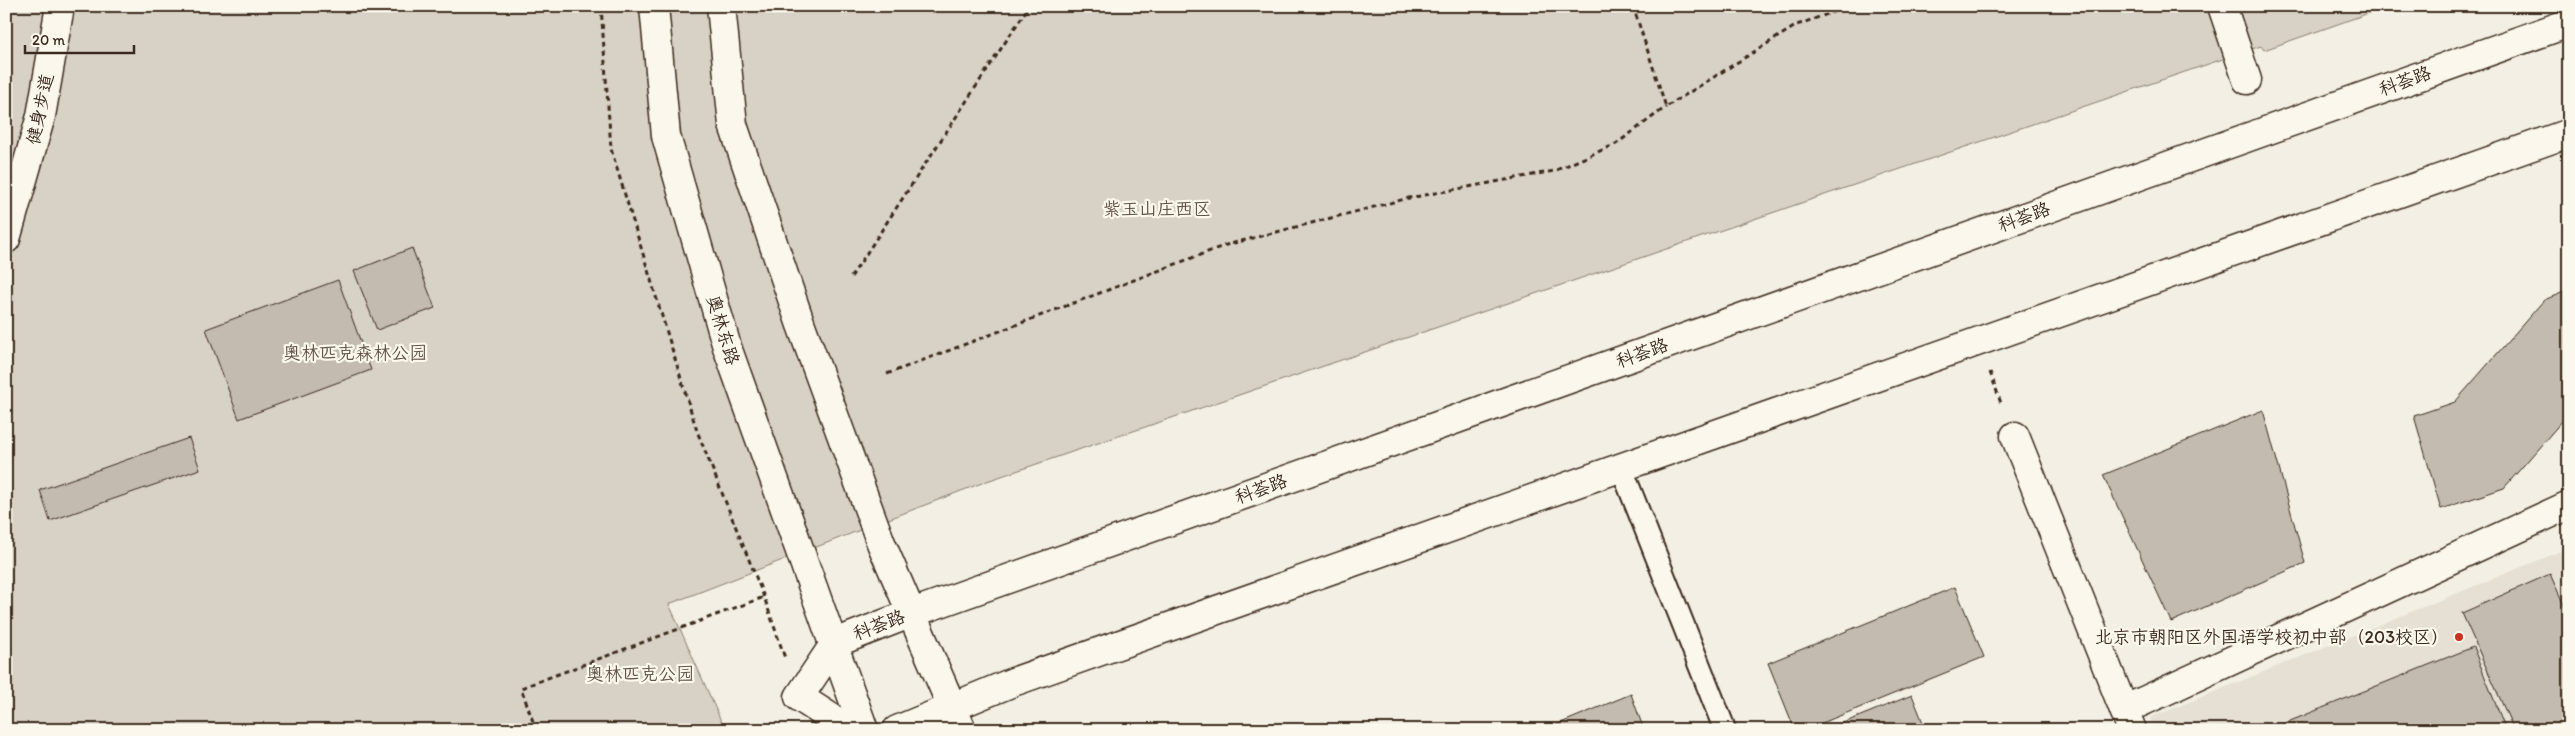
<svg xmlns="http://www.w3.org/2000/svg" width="2575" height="736" viewBox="0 0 2575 736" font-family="Itim,'LXGW WenKai TC',sans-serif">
<rect width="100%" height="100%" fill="#f3efe4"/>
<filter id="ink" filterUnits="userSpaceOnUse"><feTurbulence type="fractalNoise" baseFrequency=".02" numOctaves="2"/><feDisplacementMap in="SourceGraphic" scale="10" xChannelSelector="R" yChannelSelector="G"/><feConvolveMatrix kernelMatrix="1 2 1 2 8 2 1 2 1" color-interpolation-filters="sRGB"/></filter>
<g filter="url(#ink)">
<polygon fill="#e5dfd4" points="2566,549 2569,556 2569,730 2155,730 2150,718"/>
<polygon fill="#d8d1c6" stroke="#8a7e72" points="6,6 2389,6 2264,50 2261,46 987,481 669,604 725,730 6,730"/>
<g fill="#c3bbb0" stroke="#3b2a1e">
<polygon points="412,248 435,308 377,330 354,271"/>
<polygon points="338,280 371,370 239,419 206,329"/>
<polygon points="2569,290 2569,413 2504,488 2441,509 2414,416 2455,402 2544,300"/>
<polygon points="2263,410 2305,563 2171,622 2103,475"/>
<polygon points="189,438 200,469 50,521 40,490"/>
<polygon points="2550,574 2569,616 2569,730 2514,730 2462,613"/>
<polygon points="1955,587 1984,657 1805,730 1795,730 1768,663"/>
<polygon points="2473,647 2506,730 2268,730"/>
<polygon points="1631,694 1644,730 1544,730"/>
<polygon points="1912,695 1926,730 1826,730"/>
</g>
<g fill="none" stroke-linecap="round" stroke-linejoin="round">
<g stroke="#3b2a1e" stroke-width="25">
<polyline id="lane" points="1621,467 1725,730"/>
</g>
<g stroke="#3b2a1e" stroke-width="31">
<g id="street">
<polyline points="2222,6 2247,80"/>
<polyline points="6,239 41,116 60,6"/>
<polyline points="2015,436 2132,730"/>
<polyline points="2124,710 2569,505"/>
</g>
</g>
<g stroke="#3b2a1e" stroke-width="31">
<g id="secondary">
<polyline points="654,6 666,136 727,347 864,730"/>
<polyline points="721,6 733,125 801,325 881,543 962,730"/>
</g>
</g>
<g stroke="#3b2a1e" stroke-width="31">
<g id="primary">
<polyline points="850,730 799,697 835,643 912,613 2569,23"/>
<polyline points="897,730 1013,682 2569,133"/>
</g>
</g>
<g stroke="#3b2a1e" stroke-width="3" stroke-dasharray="5 4" stroke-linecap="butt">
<polyline points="601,6 611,149 697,431 764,597 785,658"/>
<polyline points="1633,6 1666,107 1797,25 1850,6"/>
<polyline points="851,277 1029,6"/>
<polyline points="1990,372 2002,406"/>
<polyline points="887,374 1226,245 1409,198 1554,171 1616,144 1666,107"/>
<polyline points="536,730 521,688 764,597"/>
</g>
<use href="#lane" stroke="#fbf7ec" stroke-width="21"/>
<use href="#street" stroke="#fbf7ec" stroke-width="28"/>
<use href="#secondary" stroke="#fbf7ec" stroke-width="28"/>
<use href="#primary" stroke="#fbf7ec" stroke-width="28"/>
</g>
</g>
<circle fill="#c8321e" stroke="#fbf7ec" stroke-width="2" cx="2459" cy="637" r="5"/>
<g text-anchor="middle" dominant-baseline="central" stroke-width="4.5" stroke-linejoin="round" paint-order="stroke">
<g font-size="18" fill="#3b2a1e" stroke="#fbf7ec">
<text transform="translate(2405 81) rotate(-20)">科荟路</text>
<text transform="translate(40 109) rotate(-78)">健身步道</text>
<text transform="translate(2024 217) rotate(-20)">科荟路</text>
<text transform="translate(723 330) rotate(73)">奥林东路</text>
<text transform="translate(1642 353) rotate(-20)">科荟路</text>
<text transform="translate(1261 489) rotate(-20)">科荟路</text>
<text transform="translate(879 625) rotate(-21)">科荟路</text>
</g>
<g font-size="18" fill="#625448" stroke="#fbf7ec">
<text x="1157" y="209">紫玉山庄西区</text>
<text x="355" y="353">奥林匹克森林公园</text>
<text x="640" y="674">奥林匹克公园</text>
</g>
<g font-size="18" fill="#3b2a1e" stroke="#fbf7ec" text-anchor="end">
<text x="2449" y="637">北京市朝阳区外国语学校初中部（203校区）</text>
</g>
</g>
<rect width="2575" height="736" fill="none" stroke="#fbf7ec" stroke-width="25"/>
<rect x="12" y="12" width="2550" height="711" fill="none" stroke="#3b2a1e" stroke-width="2" filter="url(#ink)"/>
<path d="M25 45v8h109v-8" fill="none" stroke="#3b2a1e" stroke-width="2.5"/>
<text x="32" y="45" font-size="15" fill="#3b2a1e" stroke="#fbf7ec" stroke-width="4" paint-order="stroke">20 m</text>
</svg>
